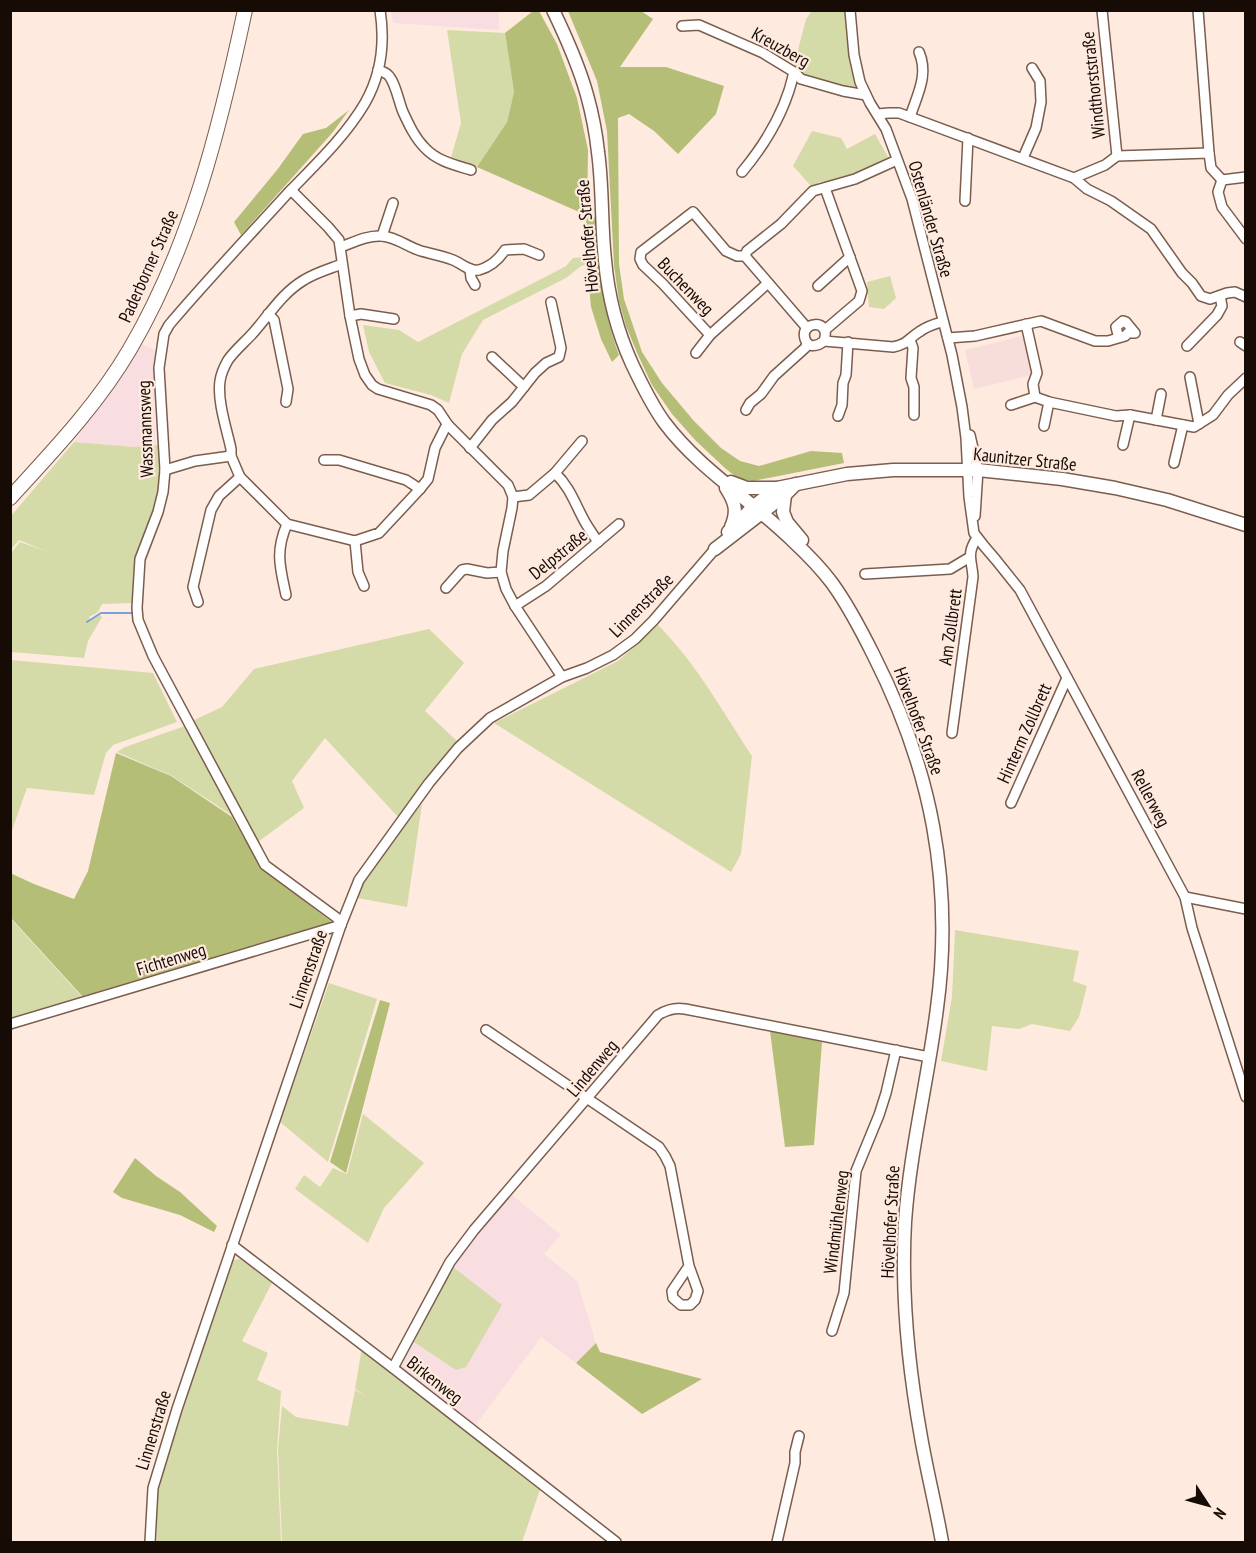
<svg xmlns="http://www.w3.org/2000/svg" width="1256" height="1553" viewBox="0 0 1256 1553" font-family="'PT Sans Narrow',sans-serif">
<rect width="100%" height="100%" fill="#ffeadf"/>
<g fill="#f8dde1">
<polygon points="391,11 499,11 499,30 393,23"/>
<polygon points="142,344 156,351 154,420 156,445 134,447 74,442 113,390"/>
<polygon points="512,1195 561,1235 544,1254 577,1281 596,1343 576,1363 541,1337 475,1426 399,1369 458,1257"/>
</g>
<polygon fill="#f8dedb" points="1022,336 1032,375 974,389 965,350"/>
<g fill="#d4dba8">
<polygon points="812,11 847,11 849,48 859,92 808,80 793,69 806,19"/>
<polygon points="447,30 505,33 514,92 507,122 477,167 450,161 461,123"/>
<polygon points="812,131 841,138 847,149 875,134 888,157 843,181 819,182 812,187 793,166"/>
<polygon points="585,257 586,265 581,266 566,278 483,320 462,354 449,403 431,395 385,383 369,352 363,325 399,330 418,342 553,273 566,266 573,258"/>
<polygon points="890,276 896,298 884,309 869,307 867,282"/>
<polygon points="74,442 135,447 159,445 160,471 159,491 154,511 136,559 132,603 102,604 98,612 89,617 90,620 100,615 102,617 88,641 84,658 11,652 11,553 20,542 48,552 19,540 11,549 11,516"/>
<path d="M658,625C696,663 723,712 752,756L741,854L731,872L494,723L618,661Z"/>
<polygon points="429,629 464,663 425,711 457,741 425,781 399,818 325,738 292,781 304,808 258,842 192,721 222,707 254,669"/>
<polygon points="11,660 153,673 177,722 113,745 106,753 94,795 27,788 11,833"/>
<polygon points="185,726 233,816 172,776 117,752 125,747"/>
<polygon points="422,804 407,907 357,898 364,878"/>
<polygon points="11,919 82,997 11,1019"/>
<polygon points="955,930 1079,951 1073,981 1087,986 1079,1017 1070,1031 1032,1024 1019,1029 992,1026 987,1071 941,1061 952,997"/>
<polygon points="329,983 377,999 328,1162 280,1122"/>
<polygon points="363,1114 424,1163 384,1208 368,1243 295,1189 304,1175 320,1187 333,1168 347,1174"/>
<polygon points="240,1259 272,1283 242,1341 268,1353 257,1380 281,1391 277,1450 281,1542 156,1542 158,1489 181,1413 233,1260"/>
<polygon points="453,1267 502,1305 466,1367 456,1370 414,1342"/>
<polygon points="362,1347 542,1484 522,1542 282,1542 278,1449 282,1406 296,1417 348,1426 355,1390 367,1397 355,1389"/>
</g>
<g fill="#b5be76">
<polygon points="533,11 539,11 557,44 577,98 588,150 587,215 597,217 598,258 587,259 586,215 477,167 507,122 514,92 505,33"/>
<polygon points="568,11 641,11 653,19 620,67 666,67 724,86 716,114 678,154 654,131 629,114 618,118 619,264 624,299 642,352 662,383 694,421 721,448 740,461 759,466 811,451 842,453 844,463 753,481 739,479 726,469 696,441 672,414 652,385 638,355 626,326 619,301 614,265 607,131 597,81"/>
<polygon points="349,110 333,132 241,235 234,222 277,170 303,134 326,128"/>
<path d="M599,265C603,297 608,326 619,355L612,362L601,339L591,307L587,266Z"/>
<polygon points="116,753 171,776 232,817 260,867 333,923 83,997 11,918 10,873 34,884 74,899 88,871"/>
<polygon points="380,1000 390,1003 346,1173 330,1162"/>
<polygon points="770,1031 822,1042 814,1145 785,1147"/>
<polygon points="135,1158 156,1176 180,1192 217,1226 214,1232 180,1215 122,1198 113,1192"/>
<polygon points="596,1343 600,1352 702,1379 642,1414 576,1363"/>
</g>
<g fill="none" stroke-linecap="round" stroke-linejoin="round">
<polyline stroke="#7ba1dc" stroke-width="2" points="87,622 101,613 132,613"/>
<g stroke="#7a5d4d" stroke-width="12">
<g id="street">
<polyline points="850,10 854,55 860,82 870,103 886,129 912,199 952,355 962,407 966,438 969,497 974,533 984,546 996,560 1020,590 1185,897 1192,928 1246,1097"/>
<polyline points="1102,10 1117,156"/>
<polyline points="1198,10 1209,153"/>
<polyline points="682,26 699,25 763,53 794,72 801,79 843,91 866,95"/>
<path d="M378,70C381,71 384,72 387,74C395,80 399,103 403,112C409,125 415,138 425,148C437,161 455,165 471,170"/>
<polyline points="878,114 889,113 899,113 1074,178 1087,189 1111,201 1151,229 1182,273 1192,283 1201,296 1210,299 1227,293 1235,292 1246,297"/>
<path d="M910,117C917,95 929,75 919,52"/>
<polyline points="1023,158 1036,128 1041,102 1040,81 1032,68"/>
<path d="M742,172C767,142 786,110 794,72"/>
<polyline points="1246,177 1222,180 1218,192 1222,207 1246,239"/>
<polyline points="1074,178 1105,165 1117,156 1209,153 1211,168 1222,180"/>
<polyline points="825,188 862,291 859,301 825,330"/>
<polyline points="291,190 328,227 339,240 350,316 359,359 365,375 372,385 378,389 431,405 438,410 448,425 508,485 513,497 512,508 503,551 501,572 506,589 515,606 562,677"/>
<polyline points="965,201 968,138"/>
<polyline points="382,236 393,203"/>
<path d="M341,247C354,242 368,235 382,236C396,237 408,247 421,251C432,254 443,256 453,260C461,263 470,272 479,270C490,267 499,259 505,250L524,249L539,255"/>
<polyline points="745,256 747,251 781,224 813,191 855,179 897,160"/>
<path d="M342,264C329,269 315,273 304,280C282,293 269,315 253,333C245,342 235,350 228,360C224,367 221,374 220,381C217,401 227,430 231,449V456L240,477L287,524L355,541L379,533L420,489L428,479L435,448L445,428L448,425"/>
<polyline points="470,269 471,278 475,285"/>
<polyline points="818,286 850,257"/>
<polyline points="268,314 274,320 288,389 286,402"/>
<polyline points="350,316 361,314 394,319"/>
<polyline points="1026,324 1037,373 1033,384 1035,397 1049,402 1116,416 1130,415 1194,427 1213,415 1228,395 1246,378"/>
<polyline points="710,335 663,284 643,265 640,259 641,252 693,212 726,251 737,256 745,256 807,328"/>
<polyline points="948,338 975,336 1041,321 1095,341 1108,341 1125,336 1128,333 1135,333 1126,322 1123,321 1116,327 1118,335 1122,337"/>
<polyline points="910,340 913,348 911,378 914,387 914,415"/>
<path d="M824,341C832,318 799,321 805,339C808,349 818,346 824,341L893,347C908,344 908,339 919,332C926,327 934,324 942,322"/>
<polyline points="1240,342 1246,346"/>
<polyline points="1187,346 1217,315 1222,306 1220,296"/>
<polyline points="696,353 710,335 768,283"/>
<polyline points="492,357 524,387"/>
<polyline points="1190,377 1199,424"/>
<polyline points="1011,405 1035,397"/>
<polyline points="746,410 750,403 761,394 774,376 805,348 808,344"/>
<polyline points="838,416 842,405 843,383 846,375 848,342"/>
<polyline points="1156,420 1161,394"/>
<polyline points="1044,426 1049,402"/>
<polyline points="970,435 978,470 975,516"/>
<polyline points="1123,445 1130,415"/>
<polyline points="470,448 492,420 512,402 535,373 546,363 559,357 561,348 551,302"/>
<polyline points="324,460 339,460 406,480 420,489"/>
<polyline points="1174,463 1183,425"/>
<polyline points="165,470 195,461 231,456"/>
<path d="M555,473C570,487 575,504 585,522C589,529 594,536 598,542"/>
<polyline points="513,497 529,495 555,473 582,441"/>
<polyline points="355,541 358,572 364,586"/>
<polyline points="865,574 950,569 970,557"/>
<polyline points="446,588 462,570 467,569 487,573 501,572"/>
<path d="M286,595C280,567 275,552 287,524"/>
<polyline points="198,602 193,587 211,510 219,496 240,477"/>
<polyline points="515,606 546,586 619,524"/>
<path d="M952,733L973,577C972,560 966,554 977,538"/>
<polyline points="1011,803 1067,678"/>
<polyline points="1185,897 1246,909"/>
<path d="M341,925L337,918L265,865L153,656L138,620L137,608L140,559L158,512L163,492L165,470L159,368L164,334L169,325C207,280 248,237 288,193C315,165 345,137 365,103C381,75 385,42 380,10"/>
<polyline points="10,1024 341,925"/>
<polyline points="486,1030 659,1147 665,1156 670,1166 689,1266 698,1291 695,1300 690,1305 681,1305 673,1298 672,1291 689,1266"/>
<polyline points="232,1245 393,1368 616,1542"/>
<polyline points="832,1331 844,1293 856,1171 879,1115 886,1093 896,1050"/>
<path d="M393,1368L450,1262L474,1230L658,1015C666,1010 675,1007 685,1009L929,1057"/>
<polyline points="150,1542 153,1488 177,1409 341,925 359,880 429,783 458,748 490,718 562,677 587,668 613,655 635,639 653,621 715,549"/>
<polyline points="777,1542 795,1463 795,1452 799,1436"/>
</g>
</g>
<g stroke="#7a5d4d" stroke-width="15">
<g id="secondary">
<path d="M553,10C566,37 579,66 587,95C592,113 596,133 598,152C603,188 601,224 605,260C608,295 617,331 632,364C641,383 651,404 664,422C699,469 751,500 792,540C806,553 820,567 832,583C848,605 861,630 873,654C901,709 922,766 933,826C944,886 945,949 937,1008C928,1080 910,1150 905,1222C901,1294 908,1365 921,1437C927,1472 936,1507 942,1542"/>
<polyline points="731,482 747,488 777,488 847,474 893,470 978,470 1062,479 1115,488 1167,500 1246,525"/>
<path d="M726,488C735,502 738,511 731,527"/>
<polyline points="785,495 783,512 787,522 802,540"/>
<polyline points="728,532 754,506 777,488"/>
<polyline points="715,549 785,495 796,484"/>
</g>
</g>
<g stroke="#7a5d4d" stroke-width="16">
<path id="primary" d="M10,498C53,451 98,404 130,349C191,245 220,127 245,10"/>
</g>
<use href="#street" stroke="#fff" stroke-width="9"/>
<use href="#secondary" stroke="#fff" stroke-width="12"/>
<use href="#primary" stroke="#fff" stroke-width="14"/>
</g>
<g text-anchor="middle" dominant-baseline="central" stroke-width="4.5" stroke-linejoin="round" paint-order="stroke">
<g font-size="18" fill="#160b05" stroke="#ffeadf">
<text transform="translate(781 47) rotate(29)">Kreuzberg</text>
<text transform="translate(1093 85) rotate(-96)">Windthorststraße</text>
<text transform="translate(931 219) rotate(74)">Ostenländer Straße</text>
<text transform="translate(587 236) rotate(-95)">Hövelhofer Straße</text>
<text transform="translate(148 266) rotate(-66)">Paderborner Straße</text>
<text transform="translate(686 286) rotate(46)">Buchenweg</text>
<text transform="translate(145 429) rotate(-92)">Wassmannsweg</text>
<text transform="translate(1025 459) rotate(6)">Kaunitzer Straße</text>
<text transform="translate(558 554) rotate(-39)">Delpstraße</text>
<text transform="translate(641 605) rotate(-45)">Linnenstraße</text>
<text transform="translate(950 627) rotate(-82)">Am Zollbrett</text>
<text transform="translate(919 721) rotate(70)">Hövelhofer Straße</text>
<text transform="translate(1024 733) rotate(-66)">Hinterm Zollbrett</text>
<text transform="translate(1151 798) rotate(62)">Rellerweg</text>
<text transform="translate(171 959) rotate(-17)">Fichtenweg</text>
<text transform="translate(308 969) rotate(-71)">Linnenstraße</text>
<text transform="translate(592 1068) rotate(-50)">Lindenweg</text>
<text transform="translate(836 1222) rotate(-83)">Windmühlenweg</text>
<text transform="translate(890 1222) rotate(-87)">Hövelhofer Straße</text>
<text transform="translate(435 1380) rotate(38)">Birkenweg</text>
<text transform="translate(153 1430) rotate(-73)">Linnenstraße</text>
</g>
</g>
<rect width="1256" height="1553" fill="none" stroke="#160b05" stroke-width="24"/>
<g transform="translate(1208 1505) rotate(126)" stroke="#ffeadf" stroke-width="4.5" paint-order="stroke">
<path d="M0-4.5L10 22L0 15L-10 22Z" fill="#160b05"/>
<text y="-9" font-size="16" font-weight="bold" text-anchor="middle" fill="#160b05">N</text>
</g>
</svg>
